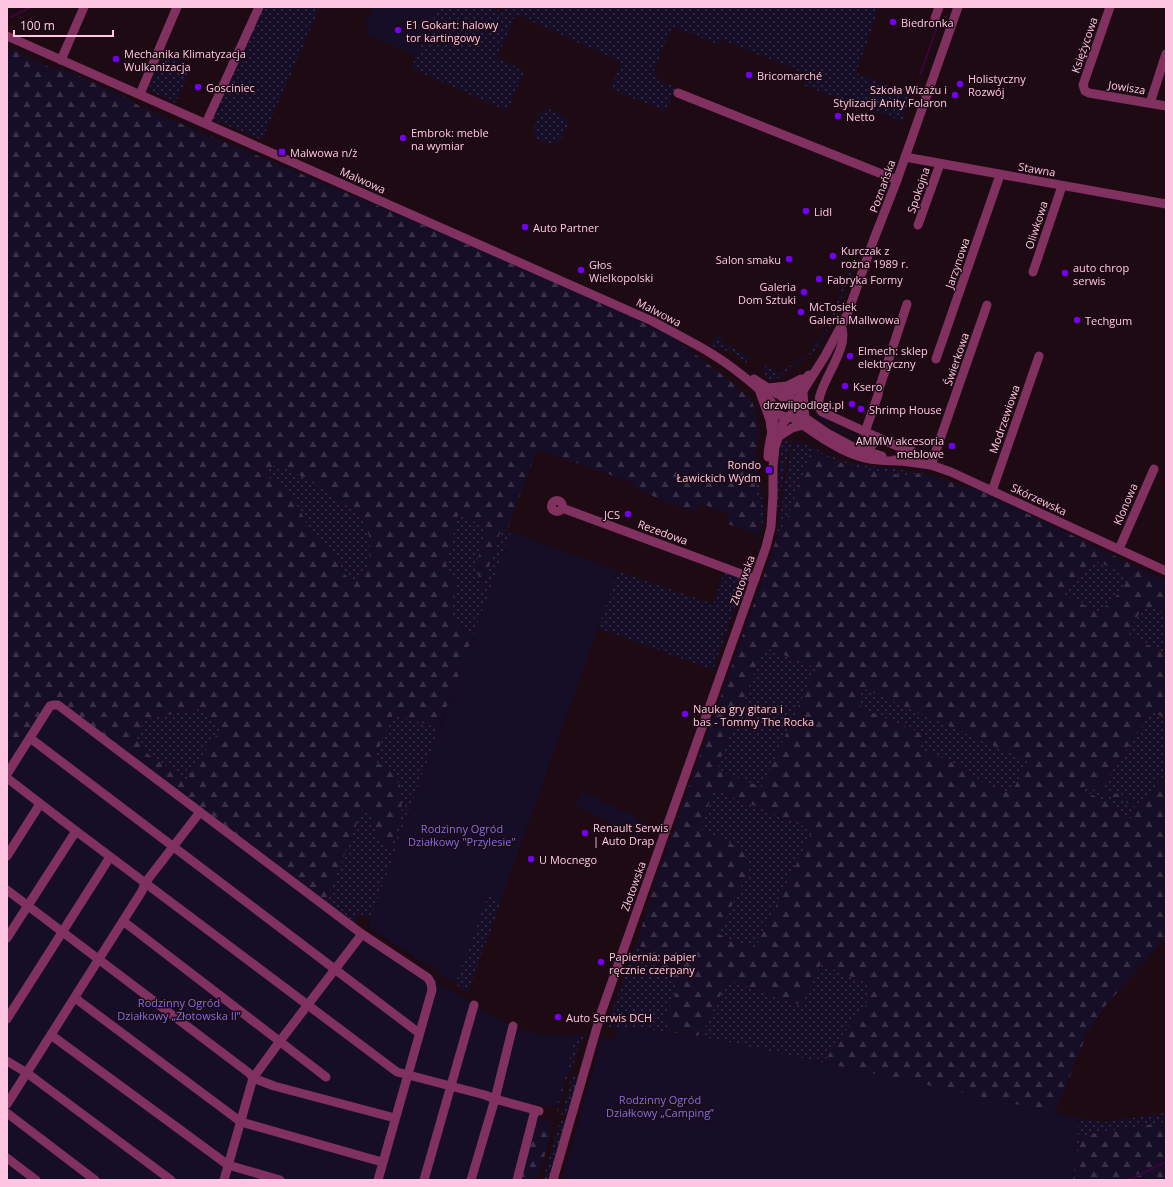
<svg xmlns="http://www.w3.org/2000/svg" width="1173" height="1187" viewBox="0 0 1173 1187" font-family="'Open Sans',sans-serif">
<defs>
<pattern id="grass-dots" width="8" height="8" patternUnits="userSpaceOnUse"><rect width="8" height="8" fill="#160d27"/><path d="M2 2h.1M6 6h.1" fill="none" stroke="#392f46" stroke-width="1.8" stroke-linecap="round"/></pattern>
<pattern id="forest-firs" width="22" height="20" patternUnits="userSpaceOnUse"><rect width="22" height="20" fill="#160d27"/><path d="M5 1l3.5 6h-7zM16 11l3.5 6h-7z" fill="#392f46"/></pattern>
</defs>
<rect width="100%" height="100%" fill="#1d0a13"/>
<g fill="url(#grass-dots)">
<polygon points="262,7 320,7 262,140 212,119"/>
<polygon points="438,7 491,7 503,12 505,7 879,7 856,73 911,94 902,121 803,85 807,74 720,39 718,44 672,27 654,71 659,80 676,87 666,111 610,89 621,62 516,14 508,33 509,35 507,39 505,39 497,58 525,71 507,111 411,68"/>
<polygon points="164,54 192,67 176,103 148,90"/>
<path d="M549,109L565,117L568,122C567,130 561,145 550,144C546,144 541,141 537,139L533,129L539,113Z"/>
<polygon points="850,267 853,268 831,326 818,346 813,352 783,375 781,372 806,355 828,328"/>
<polygon points="716,336 722,337 720,341 750,357 747,363 733,353 711,346"/>
<polygon points="762,364 780,373 782,376 775,380 771,380 765,375"/>
<polygon points="788,438 791,440 792,443 787,458 776,520 780,452 782,441 785,442"/>
<polygon points="798,441 843,461 863,465 920,472 941,478 961,486 977,488 977,489 963,487 931,476 919,473 906,476 857,468 842,463 788,516 781,530 777,534 789,458 794,443"/>
<path d="M755,458H758C757,480 766,504 764,525L762,524L755,485Z"/>
<path d="M273,466C276,466 280,466 283,467C297,471 354,508 362,519C373,537 376,567 357,581L351,580L344,574L338,561L310,530L289,493L267,476L266,472L268,469Z"/>
<polygon points="458,515 488,527 476,565 482,588 502,529 511,532 472,639 467,632 457,625 450,617 456,583 446,564"/>
<polygon points="1095,560 1130,577 1112,602 1097,612 1063,595"/>
<polygon points="618,571 713,604 724,572 745,580 713,670 598,628"/>
<polygon points="1153,607 1166,617 1166,654 1126,634 1142,609"/>
<polygon points="764,647 816,668 762,788 716,771"/>
<polygon points="858,686 1029,761 1011,794 970,777 967,769 919,749 925,735 861,708"/>
<polygon points="199,709 221,728 187,780 148,754 135,739 145,719"/>
<polygon points="1152,711 1166,719 1166,770 1143,805 1101,788"/>
<polygon points="393,714 439,728 371,918 359,914 353,924 325,903 363,808 372,812 377,840 390,849 402,814 373,762"/>
<polygon points="1085,785 1137,807 1131,819 1083,791"/>
<polygon points="713,789 813,830 755,949 718,934 750,868 699,829"/>
<polygon points="488,895 501,901 468,993 455,984"/>
<polygon points="636,943 680,985 664,1019 671,1032 639,1029 618,1029 607,1026"/>
<polygon points="821,964 871,985 865,1008 835,1044 824,1063 697,1036 705,1027 728,980 801,1005"/>
<polygon points="586,1034 579,1046 571,1072 568,1074 567,1079 565,1079 564,1084 565,1085 557,1114 557,1104 576,1035"/>
<polygon points="575,1074 579,1075 569,1112 566,1114 561,1115 572,1075"/>
<polygon points="1166,1113 1166,1122 1080,1136 1075,1180 1073,1180 1079,1118 1103,1122"/>
<polygon points="560,1119 564,1122 565,1126 550,1180 543,1180"/>
</g>
<g fill="url(#forest-firs)" fill-rule="evenodd">
<path d="M7,47L51,68L68,71L127,98L141,107L397,214L609,306L672,337L729,380L737,386V389L745,393L752,401L760,432L755,458V485L762,519L760,535L728,524L730,514L699,503L696,512L664,501L633,487L634,483L537,449L507,531L501,529L482,589L476,565L488,527L458,515L446,564L456,583L450,617L457,625L467,632L472,639L439,728L393,714L373,762L393,769L400,786L402,814L389,850L377,840L372,812L363,808L325,903L53,697L7,769ZM273,466C276,466 280,466 283,467C297,472 354,507 362,519C373,537 376,567 357,581L351,580L344,574L333,554L310,530L296,503L289,493L267,476L266,472L268,469ZM199,709L221,728L186,780L148,754L135,739L145,719Z"/>
<path d="M812,449L842,463L857,468L906,476L919,473L940,478L963,487L977,489L1166,581V617L1153,607L1142,609L1126,634L1166,654V719L1152,711L1101,787L1143,805L1166,770V938L1105,1006L1088,1031L1055,1113L824,1063L835,1044L865,1008L871,985L821,964L801,1005L728,980L705,1027L697,1036L671,1032L664,1019L680,985L637,943L654,885L774,547L777,534L781,530L788,516ZM1095,560L1130,577L1112,602L1097,612L1063,594ZM764,647L816,668L762,787L716,770ZM858,686L1028,761L1011,794L970,777L967,769L920,749L925,735L861,708ZM1085,786L1137,807L1131,819L1114,810L1110,803L1083,791ZM714,789L813,830L755,949L718,934L750,868L742,849L700,829Z"/>
<polygon points="538,1113 540,1114 539,1118 554,1123 551,1125 550,1130 551,1132 540,1172 538,1173 536,1179 537,1180 519,1180"/>
<polygon points="1166,1122 1166,1180 1075,1180 1080,1136"/>
</g>
<g fill="#160d27">
<polygon points="373,7 438,7 416,56 370,36 365,23"/>
<polygon points="817,414 828,419 828,423 862,439 867,437 870,440 867,445 826,425 816,415"/>
<polygon points="511,532 618,571 501,901 488,895 455,984 439,974 437,968 432,965 426,965 368,927"/>
<polygon points="53,697 361,930 421,971 492,1016 509,1025 536,1034 576,1035 557,1104 550,1107 540,1105 519,1180 7,1180 7,769"/>
<polygon points="582,791 646,823 638,837 575,805"/>
<path d="M618,1029C653,1030 688,1034 723,1041L1079,1118L1073,1180H562L602,1037L614,1040Z"/>
</g>
<g fill="none" stroke-linecap="round" stroke-linejoin="round">
<g stroke="#3b053a" stroke-width="2">
<polyline points="11,17 31,7"/>
<polyline points="920,75 938,24"/>
<polyline points="914,92 917,84"/>
<polyline points="1128,1180 1166,1162"/>
</g>
<g stroke="#80315f" stroke-width="9">
<polyline points="1110,7 1083,85 1085,91 1089,93 1166,106"/>
<polyline points="935,18 939,7"/>
<path d="M7,36L652,321C680,336 709,350 734,369C746,378 759,388 769,399C773,403 774,411 779,414C783,418 788,416 793,418C813,432 841,453 865,458C876,461 887,461 899,461"/>
<polyline points="61,60 84,7"/>
<polyline points="678,93 897,180"/>
<polyline points="140,94 177,7"/>
<polyline points="1150,103 1166,54"/>
<polyline points="206,123 259,7"/>
<polyline points="905,157 1166,204"/>
<polyline points="918,225 940,164"/>
<polyline points="1033,272 1062,186"/>
<path d="M841,326C853,350 806,397 822,412L877,437"/>
<polyline points="936,359 1000,175"/>
<polyline points="754,379 777,394 790,398 801,415 827,433 853,447 882,456"/>
<polyline points="768,388 787,386 801,379"/>
<polyline points="760,392 770,420 771,429"/>
<polyline points="803,393 805,419"/>
<polyline points="782,397 793,391 809,375"/>
<polyline points="865,432 878,395 879,389 907,304"/>
<polyline points="778,437 792,428 803,425"/>
<polyline points="866,455 877,437 910,452 912,451"/>
<path d="M768,457C768,441 775,426 775,409"/>
<polyline points="894,460 931,465 951,472 1166,571"/>
<polyline points="931,465 987,305"/>
<polyline points="992,491 1039,356"/>
<circle cx="557" cy="506" r="5.5"/>
<polyline points="562,508 755,579"/>
<polyline points="1119,549 1154,469"/>
<polyline points="30,738 419,1033"/>
<polyline points="7,774 50,706 53,705 58,705 362,934 428,978 431,983 432,990 378,1180"/>
<polyline points="7,778 76,831 397,1072 485,1095 495,1099 539,1111"/>
<polyline points="7,856 40,804"/>
<polyline points="7,890 249,1073 253,1078 274,1086 395,1118"/>
<polyline points="123,921 326,1077"/>
<polyline points="7,938 76,831"/>
<polyline points="75,998 241,1122 382,1162"/>
<polyline points="7,1019 110,857"/>
<polyline points="51,1035 228,1165 280,1180"/>
<polyline points="7,1061 27,1073 171,1180"/>
<polyline points="7,1104 123,921 142,891 145,883 200,812"/>
<polyline points="7,1113 95,1180"/>
<polyline points="7,1158 36,1180"/>
<polyline points="224,1180 253,1078 280,1041 362,934"/>
<polyline points="424,1180 474,1005"/>
<polyline points="471,1180 495,1099 513,1026"/>
<polyline points="517,1180 535,1110"/>
<polyline points="553,1180 601,1013 766,547 771,527 773,495 773,467 775,447 783,423 793,412 794,405 825,356 847,315 874,239 897,180 958,7"/>
</g>
</g>
<g fill="#7300f1" stroke="#1d0a13" stroke-width="1.5">
<circle cx="893" cy="22" r="4"/>
<circle cx="398" cy="30" r="4"/>
<circle cx="116" cy="59" r="4"/>
<circle cx="749" cy="75" r="4"/>
<circle cx="960" cy="84" r="4"/>
<circle cx="198" cy="87" r="4"/>
<circle cx="955" cy="95" r="4"/>
<circle cx="838" cy="116" r="4"/>
<circle cx="403" cy="138" r="4"/>
<rect x="278" y="148" width="8" height="8" rx="2"/>
<circle cx="806" cy="211" r="4"/>
<circle cx="525" cy="227" r="4"/>
<circle cx="833" cy="256" r="4"/>
<circle cx="789" cy="259" r="4"/>
<circle cx="581" cy="270" r="4"/>
<circle cx="1065" cy="273" r="4"/>
<circle cx="819" cy="279" r="4"/>
<circle cx="804" cy="292" r="4"/>
<circle cx="801" cy="312" r="4"/>
<circle cx="1077" cy="320" r="4"/>
<circle cx="850" cy="356" r="4"/>
<circle cx="845" cy="386" r="4"/>
<circle cx="852" cy="404" r="4"/>
<circle cx="861" cy="409" r="4"/>
<circle cx="952" cy="446" r="4"/>
<rect x="765" y="466" width="8" height="8" rx="2"/>
<circle cx="628" cy="514" r="4"/>
<circle cx="685" cy="714" r="4"/>
<circle cx="585" cy="833" r="4"/>
<circle cx="531" cy="859" r="4"/>
<circle cx="601" cy="962" r="4"/>
<circle cx="558" cy="1017" r="4"/>
</g>
<g text-anchor="middle" dominant-baseline="central" stroke-width="3" stroke-linejoin="round" paint-order="stroke">
<g font-size="11" fill="#ffc6e3" stroke="#1d0a13" text-anchor="start">
<text x="901" y="22">Biedronka</text>
<text x="406" y="24">E1 Gokart: halowy<tspan x="406" dy="13">tor kartingowy</tspan></text>
<text x="124" y="53">Mechanika Klimatyzacja<tspan x="124" dy="13">Wulkanizacja</tspan></text>
<text x="757" y="75">Bricomarché</text>
<text x="968" y="78">Holistyczny<tspan x="968" dy="13">Rozwój</tspan></text>
<text x="206" y="87">Gosciniec</text>
<text x="947" y="89" text-anchor="end">Szkoła Wizażu i<tspan x="947" dy="13">Stylizacji Anity Folaron</tspan></text>
<text x="846" y="116">Netto</text>
<text x="411" y="132">Embrok: meble<tspan x="411" dy="13">na wymiar</tspan></text>
<text x="290" y="152">Malwowa n/ż</text>
<text x="814" y="211">Lidl</text>
<text x="533" y="227">Auto Partner</text>
<text x="841" y="250">Kurczak z<tspan x="841" dy="13">rożna 1989 r.</tspan></text>
<text x="781" y="259" text-anchor="end">Salon smaku</text>
<text x="589" y="264">Głos<tspan x="589" dy="13">Wielkopolski</tspan></text>
<text x="1073" y="267">auto chrop<tspan x="1073" dy="13">serwis</tspan></text>
<text x="827" y="279">Fabryka Formy</text>
<text x="796" y="286" text-anchor="end">Galeria<tspan x="796" dy="13">Dom Sztuki</tspan></text>
<text x="809" y="306">McTosiek<tspan x="809" dy="13">Galeria Mallwowa</tspan></text>
<text x="1085" y="320">Techgum</text>
<text x="858" y="350">Elmech: sklep<tspan x="858" dy="13">elektryczny</tspan></text>
<text x="853" y="386">Ksero</text>
<text x="844" y="404" text-anchor="end">drzwiipodlogi.pl</text>
<text x="869" y="409">Shrimp House</text>
<text x="944" y="440" text-anchor="end">AMMW akcesoria<tspan x="944" dy="13">meblowe</tspan></text>
<text x="761" y="464" text-anchor="end">Rondo<tspan x="761" dy="13">Ławickich Wydm</tspan></text>
<text x="620" y="514" text-anchor="end">JCS</text>
<text x="693" y="708">Nauka gry gitara i<tspan x="693" dy="13">bas - Tommy The Rocka</tspan></text>
<text x="593" y="827">Renault Serwis<tspan x="593" dy="13">| Auto Drap</tspan></text>
<text x="539" y="859">U Mocnego</text>
<text x="609" y="956">Papiernia: papier<tspan x="609" dy="13">ręcznie czerpany</tspan></text>
<text x="566" y="1017">Auto Serwis DCH</text>
</g>
<g font-size="11" fill="#ffc6e3" stroke="#1d0a13">
<text transform="translate(1084 45) rotate(-71)">Księżycowa</text>
<text transform="translate(1127 87) rotate(9)">Jowisza</text>
<text transform="translate(1037 169) rotate(10)">Stawna</text>
<text transform="translate(363 180) rotate(24)">Malwowa</text>
<text transform="translate(882 186) rotate(-70)">Poznańska</text>
<text transform="translate(918 190) rotate(-71)">Spokojna</text>
<text transform="translate(1036 225) rotate(-72)">Oliwkowa</text>
<text transform="translate(957 263) rotate(-71)">Jarzynowa</text>
<text transform="translate(659 312) rotate(27)">Malwowa</text>
<text transform="translate(956 359) rotate(-71)">Świerkowa</text>
<text transform="translate(1004 419) rotate(-71)">Modrzewiowa</text>
<text transform="translate(1039 499) rotate(25)">Skórzewska</text>
<text transform="translate(1125 504) rotate(-67)">Klonowa</text>
<text transform="translate(663 532) rotate(20)">Rezedowa</text>
<text transform="translate(742 580) rotate(-70)">Złotowska</text>
<text transform="translate(633 886) rotate(-70)">Złotowska</text>
</g>
<g font-size="11" fill="#7e6fec" stroke="#1d0a13">
<text x="462" y="828">Rodzinny Ogród<tspan x="462" dy="13">Działkowy "Przylesie"</tspan></text>
<text x="179" y="1002">Rodzinny Ogród<tspan x="179" dy="13">Działkowy „Złotowska II”</tspan></text>
<text x="660" y="1099">Rodzinny Ogród<tspan x="660" dy="13">Działkowy „Camping”</tspan></text>
</g>
</g>
<rect width="1173" height="1187" fill="none" stroke="#ffc6e3" stroke-width="16"/>
<path d="M14 30v6h99v-6" fill="none" stroke="#ffc6e3" stroke-width="2"/>
<text x="20" y="30" font-size="12" fill="#ffc6e3" stroke="#1d0a13" stroke-width="3" paint-order="stroke">100 m</text>
</svg>
